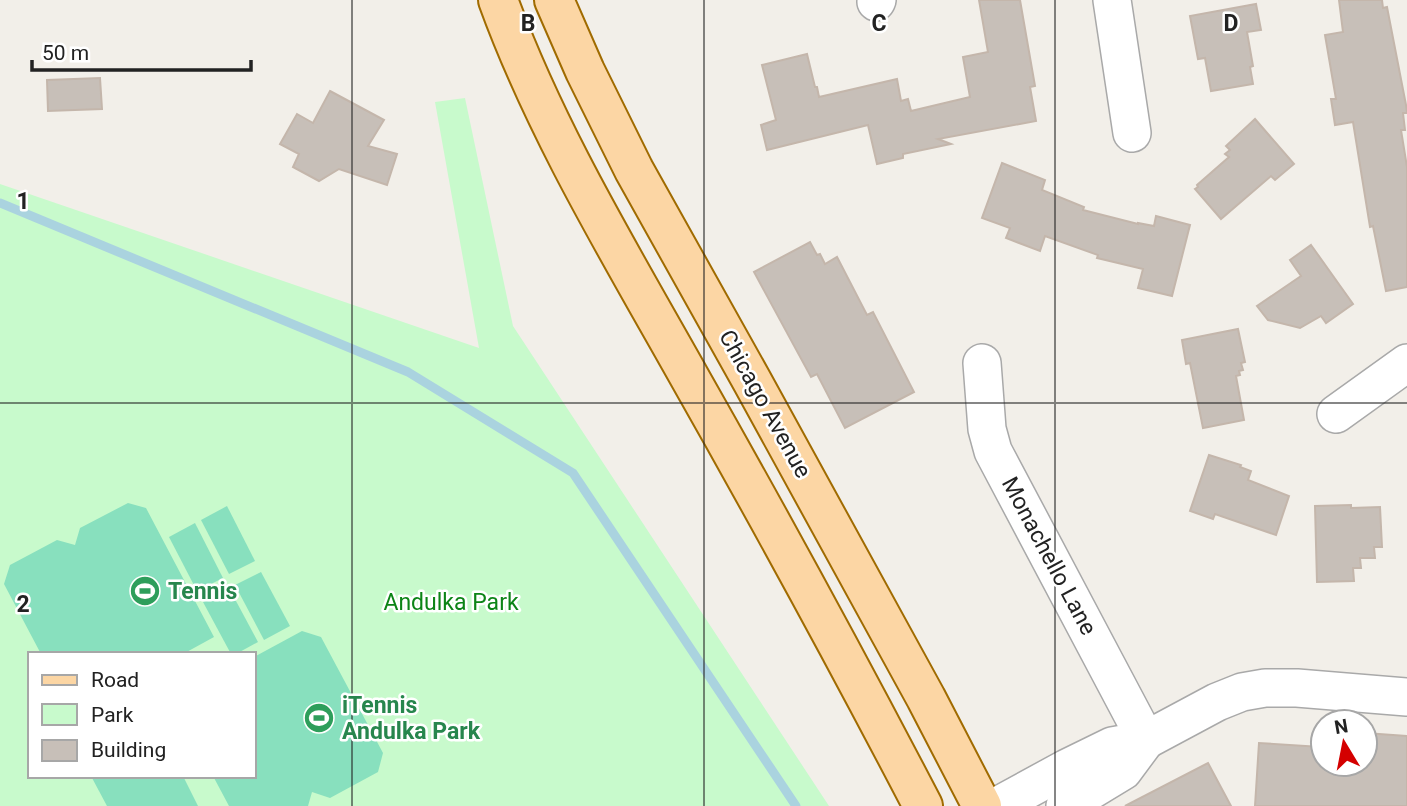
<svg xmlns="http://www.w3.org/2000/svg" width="1407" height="806" viewBox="0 0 1407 806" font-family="Roboto,sans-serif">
<rect width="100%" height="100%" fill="#f2efe9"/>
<path fill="#c8facc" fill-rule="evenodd" d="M465,98L513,326L829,806H0V184L479,348L435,102ZM30,654H254V776H30Z"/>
<g fill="#88e0be">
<polygon points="128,503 146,508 214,637 183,654 41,654 4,584 10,565 57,540 75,545 80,528"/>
<polygon points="227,506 255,561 229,574 201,520"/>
<polygon points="195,523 223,578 197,591 169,537"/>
<polygon points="261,572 290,626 264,640 235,585"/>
<polygon points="229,588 258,642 236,654 231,654 203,602"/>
<polygon points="302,631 321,637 383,753 378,772 330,798 312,792 308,806 229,806 213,776 254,776 254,657"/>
<polygon points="91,776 183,776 198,806 107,806"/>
</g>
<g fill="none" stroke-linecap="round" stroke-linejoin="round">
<polyline stroke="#aad3df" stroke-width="9" points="0,203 408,372 573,473 796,806"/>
</g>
<g fill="#c7bfb8" stroke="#c4b6ab" stroke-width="2">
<polygon points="979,0 1020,0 1035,86 1030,87 1036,121 938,139 951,144 903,154 903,158 877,164 868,125 767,150 761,125 776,120 762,65 807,54 815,87 817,87 819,97 897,79 901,101 908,99 911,111 970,97 963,57 988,52"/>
<polygon points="1339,0 1382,0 1383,8 1387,7 1406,105 1407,113 1403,113 1405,130 1401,130 1407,167 1407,287 1386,291 1373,226 1370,227 1353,122 1335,125 1331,99 1336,99 1325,35 1343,32"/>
<polygon points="1256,4 1261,30 1247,32 1253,66 1250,67 1253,84 1211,91 1205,58 1198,59 1190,16"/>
<polygon points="100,78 102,109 48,111 47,80"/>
<polygon points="330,91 384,120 368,146 397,154 387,185 339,169 319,181 293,167 299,154 280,144 297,114 313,123"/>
<polygon points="1255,119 1294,164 1275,180 1271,176 1221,219 1195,189 1198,187 1197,185 1229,157 1225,154 1230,150 1226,146"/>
<polygon points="1002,163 1045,180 1042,190 1084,207 1083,210 1138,224 1138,223 1154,226 1156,216 1190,225 1172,296 1138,288 1143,269 1097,258 1098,255 1045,236 1040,251 1006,238 1010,228 982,218"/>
<polygon points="810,242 817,255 820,254 825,264 837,257 867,315 873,312 914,392 845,428 817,374 811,377 754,272"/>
<polygon points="1311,245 1353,304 1326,323 1321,316 1300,328 1268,320 1257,306 1301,276 1290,260"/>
<polygon points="1238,329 1245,362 1241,363 1243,370 1239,371 1240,375 1236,376 1244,420 1203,428 1190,363 1186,364 1182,340"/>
<polygon points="1209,455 1241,465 1240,467 1251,471 1248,480 1289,496 1276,535 1215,514 1213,519 1190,511"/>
<polygon points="1351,505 1351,508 1380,507 1382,547 1374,547 1375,558 1360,558 1361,568 1353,568 1354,581 1317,582 1315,506"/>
<polygon points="1365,733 1407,736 1407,806 1255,806 1259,743 1321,747 1321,736 1323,736 1323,764 1365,764"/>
<polygon points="1208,763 1231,806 1125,806"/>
</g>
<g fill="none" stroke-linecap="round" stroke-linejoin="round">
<g stroke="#a9a9a9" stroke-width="40">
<g id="minor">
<polyline points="1112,0 1132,133"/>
<polyline points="876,2 877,0"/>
<polyline points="982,363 987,429 993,451 1146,740"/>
<polyline points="1336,414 1407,363"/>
<polyline points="1001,806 1001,804 1067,768 1112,746 1146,740 1217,702 1242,692 1265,688 1297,688 1407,697"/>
<polyline points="1065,806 1123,771 1146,740"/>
</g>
</g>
<g stroke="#a06b00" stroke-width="42">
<g id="major">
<path d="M498,0C546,132 621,255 690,378C770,519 848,662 923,806"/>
<polyline points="554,0 585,71 634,170 752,381 926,698 982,806"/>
</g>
</g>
<use href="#minor" stroke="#fff" stroke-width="37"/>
<use href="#major" stroke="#fcd6a4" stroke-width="38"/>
</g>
<path fill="none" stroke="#222" stroke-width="2" stroke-opacity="0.55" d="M352,0V806M704,0V806M1055,0V806M0,403H1407"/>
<defs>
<g id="stadium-disc" transform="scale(1.575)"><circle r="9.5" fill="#2e9e5b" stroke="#fff"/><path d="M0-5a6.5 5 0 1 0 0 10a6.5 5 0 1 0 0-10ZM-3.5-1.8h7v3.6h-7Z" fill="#fff"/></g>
</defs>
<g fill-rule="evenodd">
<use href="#stadium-disc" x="145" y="591"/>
<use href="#stadium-disc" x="319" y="718"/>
</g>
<g text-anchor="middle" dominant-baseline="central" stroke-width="5" stroke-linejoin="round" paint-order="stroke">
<g font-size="23" fill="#222" stroke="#fff">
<text transform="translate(765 404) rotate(61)">Chicago Avenue</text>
<text transform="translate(1049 556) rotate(62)">Monachello Lane</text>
</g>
<g font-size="23" font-weight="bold" fill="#27864d" stroke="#fff" text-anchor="start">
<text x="168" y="591">Tennis</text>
<text x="342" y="705">iTennis<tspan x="342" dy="26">Andulka Park</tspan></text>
</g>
<g font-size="23" fill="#0c8416" stroke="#fff">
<text x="451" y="602">Andulka Park</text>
</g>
</g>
<g font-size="23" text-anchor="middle" font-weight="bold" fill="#222" stroke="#fff" stroke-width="5" stroke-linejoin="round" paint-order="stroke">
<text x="528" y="31">B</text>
<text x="879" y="31">C</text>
<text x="1231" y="31">D</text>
<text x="23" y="209">1</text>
<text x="23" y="612">2</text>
</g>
<rect x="28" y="652" width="228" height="126" fill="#ffffff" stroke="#a7a7a7" stroke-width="2"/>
<rect x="42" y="675" width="35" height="10" fill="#fcd6a4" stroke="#a7a7a7" stroke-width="2"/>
<text x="91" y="687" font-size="21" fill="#222222">Road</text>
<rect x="42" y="704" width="35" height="21" fill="#c8facc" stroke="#a7a7a7" stroke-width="2"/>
<text x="91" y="722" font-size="21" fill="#222222">Park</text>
<rect x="42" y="740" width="35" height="21" fill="#c7bfb8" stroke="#a7a7a7" stroke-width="2"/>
<text x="91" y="757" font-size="21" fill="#222222">Building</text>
<g transform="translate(1344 743) rotate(350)"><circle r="33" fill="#ffffff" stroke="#a7a7a7" stroke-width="2"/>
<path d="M0-5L12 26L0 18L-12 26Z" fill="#d40000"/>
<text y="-10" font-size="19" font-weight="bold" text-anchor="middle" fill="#222222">N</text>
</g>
<path d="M32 60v10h219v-10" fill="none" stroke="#222222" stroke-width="3.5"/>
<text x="42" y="60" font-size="21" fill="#222222" stroke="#ffffff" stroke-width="5" paint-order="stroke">50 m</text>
</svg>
